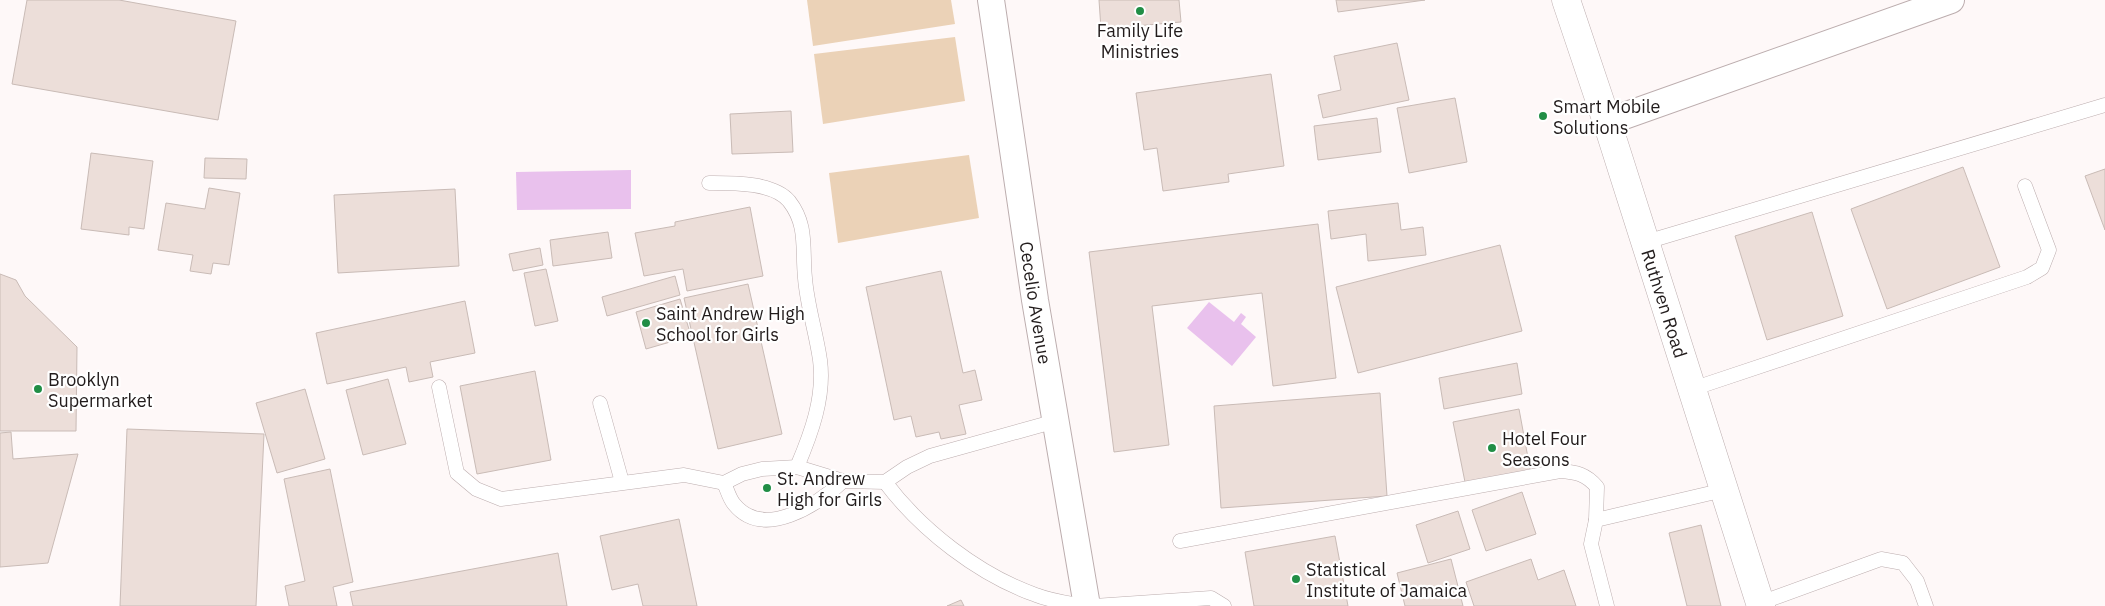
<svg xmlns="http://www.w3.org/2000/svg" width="2105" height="606" viewBox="0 0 2105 606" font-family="'IBM Plex Sans',sans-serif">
<rect width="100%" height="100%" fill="#fef8f8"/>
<g fill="#ebd2b7">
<polygon points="807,0 951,0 955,24 813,46"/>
<polygon points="955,37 965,101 823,124 814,54"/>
<polygon points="969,155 979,218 838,243 829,173"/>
</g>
<g fill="#e9c1ed">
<polygon points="631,170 631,209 517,210 516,172"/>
<polygon points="1209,302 1234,322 1241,313 1246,317 1241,324 1256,337 1232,366 1187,328"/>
</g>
<g fill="#ecded9" stroke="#c9bbb6">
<polygon points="27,0 119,0 236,21 218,120 12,84"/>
<polygon points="1099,0 1179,0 1181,22 1101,29"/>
<polygon points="1336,0 1425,0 1338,12"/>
<polygon points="1397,43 1409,100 1323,118 1318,95 1341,90 1334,56"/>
<polygon points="1271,74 1284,166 1228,174 1229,182 1163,191 1157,148 1144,150 1136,93"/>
<polygon points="1455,98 1467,162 1409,173 1397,108"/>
<polygon points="791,111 793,152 732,154 730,114"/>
<polygon points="1377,118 1381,152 1318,160 1314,126"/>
<polygon points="91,153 153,161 144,229 129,227 129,235 81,229"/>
<polygon points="205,158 247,159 246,179 204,178"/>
<polygon points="1963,167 2000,267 1887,309 1851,209"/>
<polygon points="2105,169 2105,230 2085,176"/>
<polygon points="209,188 240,193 229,265 213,263 211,274 190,271 193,255 158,250 166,203 205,209"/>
<polygon points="455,189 459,266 338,273 334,195"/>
<polygon points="1398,203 1401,230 1423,227 1426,255 1368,261 1366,234 1331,239 1328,211"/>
<polygon points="750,207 763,276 687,291 683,269 644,276 635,233 675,226 675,222"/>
<polygon points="1812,212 1843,316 1767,340 1735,236"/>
<polygon points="1318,224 1336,378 1273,386 1262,293 1152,306 1169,445 1114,452 1089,252"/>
<polygon points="608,232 612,258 553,266 550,240"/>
<polygon points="1500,245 1522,331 1358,373 1336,287"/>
<polygon points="540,248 543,265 513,271 509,254"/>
<polygon points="546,269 558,321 535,326 524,273"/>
<polygon points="941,271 963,373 975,370 982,400 959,405 966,434 941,439 939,432 916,437 911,416 894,420 866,287"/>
<polygon points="0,274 16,280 25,296 77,347 76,431 0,431"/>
<polygon points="675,276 680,295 607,316 602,297"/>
<polygon points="748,284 782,434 718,449 684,298"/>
<polygon points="680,299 691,336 646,349 636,312"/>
<polygon points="465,301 475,353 430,362 433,377 409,382 406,367 327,384 316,333"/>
<polygon points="1517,363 1522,394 1444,409 1439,378"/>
<polygon points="535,371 551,460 477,474 460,386"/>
<polygon points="388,379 406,444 363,455 346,390"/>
<polygon points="305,389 325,459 277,473 256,403"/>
<polygon points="1380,393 1387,496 1221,508 1214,406"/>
<polygon points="1519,409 1531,474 1466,487 1453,422"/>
<polygon points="127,429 264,434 256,606 120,606"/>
<polygon points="11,432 13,459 78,454 48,563 0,567 0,433"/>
<polygon points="330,469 353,582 333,587 337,606 289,606 285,586 305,581 284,479"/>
<polygon points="1522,492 1536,534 1486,551 1472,510"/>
<polygon points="1458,511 1470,549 1428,563 1416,525"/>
<polygon points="679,519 697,606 643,606 638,584 612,590 600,536"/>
<polygon points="1701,525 1721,606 1687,606 1669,533"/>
<polygon points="1335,536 1348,606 1254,606 1245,552"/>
<polygon points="558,553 567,606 353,606 350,592"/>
<polygon points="1451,559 1463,606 1405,606 1397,573"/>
<polygon points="1531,559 1538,580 1564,570 1576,606 1474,606 1466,582"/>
<polygon points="961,600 964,606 947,606"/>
</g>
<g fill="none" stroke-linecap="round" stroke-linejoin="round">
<g stroke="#bcadae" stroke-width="15">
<g id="service">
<path d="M709,183C731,183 773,182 789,201C808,225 802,249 805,278C807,305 816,332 820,360C825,397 811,434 797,467"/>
<polyline points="1646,242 2105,105"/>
<polyline points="439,387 457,473 476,489 501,499 684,475 724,483 742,474 762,469 797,467 843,481 885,482 907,467 930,456 1056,421"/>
<polyline points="1692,389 2027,277 2042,268 2049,250 2025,186"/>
<polyline points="600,403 622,482"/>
<path d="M885,482C921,530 979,575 1036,595C1051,601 1068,603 1084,606"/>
<path d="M724,483C727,489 729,498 734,504C764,541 818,504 843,481"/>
<path d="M1180,541L1560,471C1576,472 1586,474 1597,487L1596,520"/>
<polyline points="1760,603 1881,559 1903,563 1917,581 1926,606"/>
<polyline points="1094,606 1211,598 1224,606"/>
<polyline points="1607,606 1591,544 1596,520 1724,490"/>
</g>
</g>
<g stroke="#bcadae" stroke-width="28">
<g id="minor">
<path id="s1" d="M991,0L1035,300L1087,606"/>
<polyline points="1607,122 1951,0"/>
</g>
</g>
<g stroke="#bcadae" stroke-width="29">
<g id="tertiary">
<path id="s2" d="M1566,0L1607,122L1761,606"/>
</g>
</g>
<use href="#service" stroke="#fff" stroke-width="14"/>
<use href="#minor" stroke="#fff" stroke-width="26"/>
<use href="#tertiary" stroke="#fff" stroke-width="28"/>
</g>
<g fill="#218e46" stroke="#fff" stroke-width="2">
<circle cx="1140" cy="11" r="5"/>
<circle cx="1543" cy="116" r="5"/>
<circle cx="646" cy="323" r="5"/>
<circle cx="38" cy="389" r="5"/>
<circle cx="1492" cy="448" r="5"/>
<circle cx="767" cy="488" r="5"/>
<circle cx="1296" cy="579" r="5"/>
</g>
<g text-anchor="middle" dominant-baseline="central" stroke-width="4.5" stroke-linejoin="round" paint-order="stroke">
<g font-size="18" fill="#221c1c" stroke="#fff" text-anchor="start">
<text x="1140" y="30" text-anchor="middle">Family Life<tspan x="1140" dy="21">Ministries</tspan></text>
<text x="1553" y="106">Smart Mobile<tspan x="1553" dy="21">Solutions</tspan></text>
<text x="656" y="313">Saint Andrew High<tspan x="656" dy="21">School for Girls</tspan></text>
<text x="48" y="379">Brooklyn<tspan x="48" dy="21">Supermarket</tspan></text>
<text x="1502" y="438">Hotel Four<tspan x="1502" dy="21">Seasons</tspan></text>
<text x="777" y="478">St. Andrew<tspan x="777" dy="21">High for Girls</tspan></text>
<text x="1306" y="569">Statistical<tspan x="1306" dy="21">Institute of Jamaica</tspan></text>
</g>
<g font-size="18" fill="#221c1c" stroke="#fff">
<text stroke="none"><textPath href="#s1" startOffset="306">Cecelio Avenue</textPath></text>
<text stroke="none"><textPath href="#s2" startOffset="319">Ruthven Road</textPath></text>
</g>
</g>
</svg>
